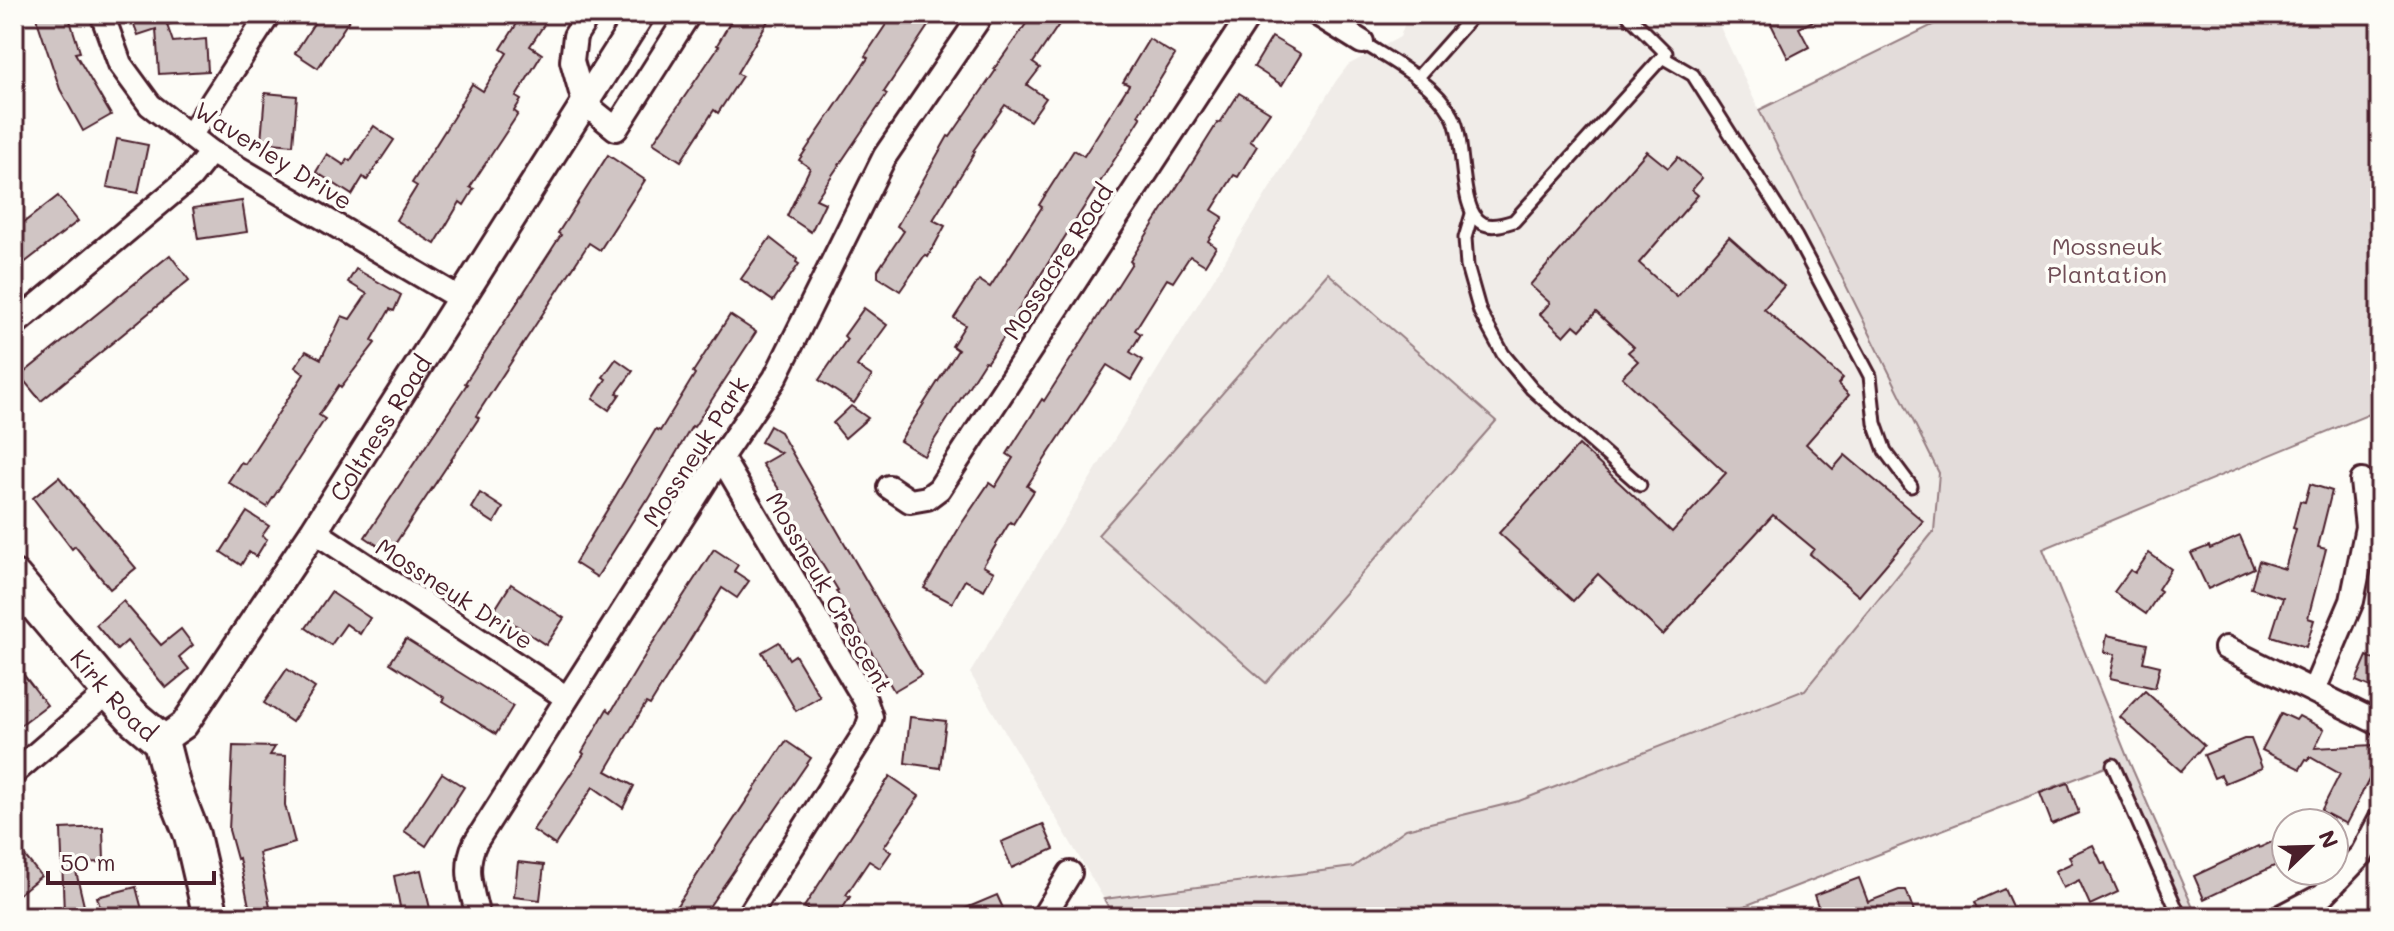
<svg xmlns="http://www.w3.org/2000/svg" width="2394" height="931" viewBox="0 0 2394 931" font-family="Mali,sans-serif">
<rect width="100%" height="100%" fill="#fdfcf7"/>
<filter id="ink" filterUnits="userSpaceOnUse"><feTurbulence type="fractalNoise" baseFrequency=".0125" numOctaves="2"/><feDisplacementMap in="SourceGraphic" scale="16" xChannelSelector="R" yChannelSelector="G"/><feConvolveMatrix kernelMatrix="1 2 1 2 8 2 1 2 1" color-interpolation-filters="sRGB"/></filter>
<g filter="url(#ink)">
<polygon fill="#f0ece8" points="1408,14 1714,14 1759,110 1939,473 1934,530 1805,690 1519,801 1406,829 1353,867 1104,899 970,673 1336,81 1348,65 1400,37"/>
<g fill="#e3dcda" stroke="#967e82" stroke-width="2">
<polygon points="1950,14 2380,14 2380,414 2372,413 2043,549 2128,759 2197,917 2184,917 2116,763 1716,917 1114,917 1104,899 1353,867 1406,829 1519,801 1805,690 1934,531 1939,473 1759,110 1947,18"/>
<polygon points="1328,273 1496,421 1266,683 1098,535"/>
</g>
<g fill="#d0c5c4" stroke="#4a1f2b" stroke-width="2">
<polygon points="35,14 68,14 80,52 75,53 111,115 83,131 60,89"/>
<polygon points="130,14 190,14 191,17 167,25 173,42 206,39 208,71 159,74 156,29 138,35"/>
<polygon points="320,14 353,14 318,68 295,53"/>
<polygon points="523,14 551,14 530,46 542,54 516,97 521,100 514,111 518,114 470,187 474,189 464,205 460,202 435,244 396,220 417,186 412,183 461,105 460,104 472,84 483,91 507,53 501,49"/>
<polygon points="735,14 756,14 768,21 737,73 742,76 718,113 714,110 681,161 653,143 719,46 717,45"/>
<polygon points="893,14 936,14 884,92 887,94 816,199 825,203 811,232 787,216 810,168 799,160 868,58 865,56"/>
<polygon points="1033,14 1066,14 1033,63 1040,68 1027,85 1046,98 1030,121 1005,105 973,151 975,152 933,220 945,226 928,257 925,255 900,291 878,277 878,270 904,231 897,226 948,136 950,137 996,70 994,69"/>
<polygon points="1766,14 1827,14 1799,28 1809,47 1788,58"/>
<polygon points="1272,37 1301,54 1282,85 1254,67"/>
<polygon points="1149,39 1175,55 1138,115 1141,118 1006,329 1008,331 987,362 985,361 924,456 900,441 958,350 952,346 965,325 954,318 979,280 990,287 1042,207 1039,205 1074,150 1084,156 1129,85 1123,82"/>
<polygon points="265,93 297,96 293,145 261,142"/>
<polygon points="1239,93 1270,112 1250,141 1257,146 1238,177 1234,175 1212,210 1223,217 1208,241 1216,247 1205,265 1190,256 1173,282 1167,279 1135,330 1141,334 1130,352 1143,360 1131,380 1107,365 1027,486 1034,491 1013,524 1010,522 983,566 994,572 984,590 965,580 952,603 924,588 962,523 989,483 995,487 1013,458 1007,454 1042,399 1044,401 1132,263 1130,261 1218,122 1220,123"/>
<polygon points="374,126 394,140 367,180 363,177 352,195 316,172 327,154 344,165 347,159 350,161"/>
<polygon points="117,139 148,145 138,193 107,187"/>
<polygon points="1647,151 1668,168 1678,157 1702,178 1692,190 1698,195 1639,263 1677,297 1729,237 1784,286 1764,309 1843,378 1838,384 1849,395 1806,444 1833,469 1845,455 1923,521 1859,596 1810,554 1814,549 1773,515 1663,635 1598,574 1573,601 1499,533 1579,445 1672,532 1726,473 1622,377 1638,361 1628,352 1634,347 1596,312 1580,330 1574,325 1564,336 1540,314 1550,303 1530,285"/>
<polygon points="608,155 645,180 600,250 589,243 476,416 479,418 389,553 365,537 467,384 465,383 561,235 558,233"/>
<polygon points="58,196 78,221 14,271 14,230"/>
<polygon points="242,201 247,232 198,239 193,208"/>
<polygon points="770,238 797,259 796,262 799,264 773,301 741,279"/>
<polygon points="170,255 189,280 41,401 20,376"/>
<polygon points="356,269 401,295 394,311 390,309 372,340 375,343 341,387 339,385 319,415 325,419 267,507 228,482 241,462 245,464 304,374 295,367 306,351 321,359 342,316 350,319 367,294 348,282"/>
<polygon points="864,308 887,325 857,366 872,376 854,403 819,380 847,339 844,336"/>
<polygon points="730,315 756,332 694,427 692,426 648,501 646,500 597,577 575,563 656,429 660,431 695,374 693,372"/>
<polygon points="616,359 633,371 617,393 620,394 609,410 593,399 606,379 603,377"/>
<polygon points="851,406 868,418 845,438 833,423"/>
<polygon points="770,426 780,432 921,675 894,691 836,591 838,590 788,509 791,507 762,464 781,453 761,442"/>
<polygon points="59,477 136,568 110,589 75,546 72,549 33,498"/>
<polygon points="2310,484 2332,491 2318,547 2326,549 2308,618 2314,620 2306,647 2271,636 2283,598 2251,588 2259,561 2285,569 2296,529 2293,528 2300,501 2305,502"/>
<polygon points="480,493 503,508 494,523 471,508"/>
<polygon points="247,512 269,526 262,536 267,539 256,557 249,552 241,565 221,552"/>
<polygon points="2240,536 2254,568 2208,589 2191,553 2209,546 2210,549"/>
<polygon points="714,549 738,565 734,571 749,581 737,598 722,588 650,705 646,703 606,771 634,786 623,808 593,787 555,845 533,830 584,754 582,752 607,709 611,712 650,647"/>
<polygon points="2149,553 2171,569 2158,589 2161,591 2146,614 2114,592 2130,570 2135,573"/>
<polygon points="511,584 564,618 546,645 494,611"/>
<polygon points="331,592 370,618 360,634 346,624 331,645 306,628"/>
<polygon points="123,601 161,645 181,629 193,645 179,657 189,669 166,688 127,641 117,650 96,625"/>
<polygon points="2107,635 2147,644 2143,662 2160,666 2155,688 2110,678 2115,654 2104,652"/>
<polygon points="406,639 513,706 496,734 443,701 445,698 390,663"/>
<polygon points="779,642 789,659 795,655 820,697 796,711 762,652"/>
<polygon points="2367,656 2380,662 2380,691 2356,681"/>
<polygon points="14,662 47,705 14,730"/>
<polygon points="287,669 315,688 292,722 264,703"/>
<polygon points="2145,691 2204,745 2181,771 2120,717"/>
<polygon points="2281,713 2296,720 2299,716 2324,729 2315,748 2373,745 2374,770 2346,824 2321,811 2340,774 2310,757 2309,760 2306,759 2300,769 2262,750"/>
<polygon points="910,717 946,721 940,768 905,763"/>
<polygon points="2244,739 2251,739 2262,768 2225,783 2221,775 2214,778 2204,755"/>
<polygon points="786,741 811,758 702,917 685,917 674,910"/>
<polygon points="233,746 275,747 270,755 286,756 285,805 295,843 259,853 270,907 250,911 239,858 237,859 229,830"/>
<polygon points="442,773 464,787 426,846 404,831"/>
<polygon points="890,776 919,796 884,847 891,852 880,868 869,861 846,895 850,897 837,917 804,917 808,910 804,907"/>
<polygon points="2068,783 2079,813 2052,824 2040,793"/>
<polygon points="1043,824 1054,849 1012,868 1001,842"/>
<polygon points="103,827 104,862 74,863 85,910 64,914 61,829"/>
<polygon points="2276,840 2285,861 2204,899 2194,876 2258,846 2259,848"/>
<polygon points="2093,845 2102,864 2105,863 2118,892 2090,905 2079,880 2063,888 2055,871 2072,863 2069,856"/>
<polygon points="24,855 41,876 14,898 14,864"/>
<polygon points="518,862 544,865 540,900 514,897"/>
<polygon points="421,870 432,917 402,917 394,876"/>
<polygon points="1859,878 1868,902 1899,890 1906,890 1916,917 1822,917 1814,895"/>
<polygon points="136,887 144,917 103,917 97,897"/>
<polygon points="2004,889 2017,917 1982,917 1975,902"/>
<polygon points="997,895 1007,917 945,917"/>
</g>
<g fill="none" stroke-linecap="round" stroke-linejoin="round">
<g stroke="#4a1f2b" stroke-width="17">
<g id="service">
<path d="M1362,42C1393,62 1433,82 1452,115C1467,141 1457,213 1484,224C1493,228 1505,224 1514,221L1666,53L1627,14"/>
<polyline points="1662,57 1693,75 1796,237 1870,376 1875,423 1885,451 1911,486"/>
<polyline points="1417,78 1474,14"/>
<polyline points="1472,214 1465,238 1467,266 1480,312 1503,354 1532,389 1640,485"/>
<polyline points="2113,765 2180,917"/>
</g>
</g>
<g stroke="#4a1f2b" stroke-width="28">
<g id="minor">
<polyline points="102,14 120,64 150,105 211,152 461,299"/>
<polyline points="589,14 575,36 572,61 584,103 616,129 689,14"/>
<polyline points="1317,14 1362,42"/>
<polyline points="190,136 269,14"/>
<polyline points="14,325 191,177 211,152"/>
<polyline points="721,457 865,700 871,717 866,731 748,917"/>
<polyline points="889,487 910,501 927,498 939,489 1250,14"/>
<polyline points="314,531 567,698"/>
<polyline points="2226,648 2380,724"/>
<polyline points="2314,690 2352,601 2367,527 2362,481"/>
<polyline points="14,773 109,691"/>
<path d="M478,917C472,891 463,868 475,843L721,457L775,378L885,156L982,14"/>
<polyline points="1043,917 1070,873"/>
<polyline points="2281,917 2323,895 2362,854 2380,820"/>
</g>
</g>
<g stroke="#4a1f2b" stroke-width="32">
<g id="tertiary">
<path id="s1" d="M161,741L184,725L314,531L641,14"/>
</g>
</g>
<g stroke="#4a1f2b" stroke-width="40">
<g id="primary">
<path id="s2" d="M14,578L109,691L135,719L161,741L172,784L192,835L211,917"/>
</g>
</g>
<use href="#service" stroke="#fdfcf7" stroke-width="11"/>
<use href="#minor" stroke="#fdfcf7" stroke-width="22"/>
<use href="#tertiary" stroke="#fdfcf7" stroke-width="26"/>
<use href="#primary" stroke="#fdfcf7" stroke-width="34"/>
</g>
</g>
<g text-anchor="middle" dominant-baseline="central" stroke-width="7" stroke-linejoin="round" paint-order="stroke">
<g font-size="24" fill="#4a1f2b" stroke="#fdfcf7">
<text transform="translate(274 155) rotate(32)">Waverley Drive</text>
<text transform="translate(1057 261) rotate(-57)">Mossacre Road</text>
<text stroke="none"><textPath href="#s1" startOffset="384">Coltness Road</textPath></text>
<text transform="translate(695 451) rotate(-57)">Mossneuk Park</text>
<text transform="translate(830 592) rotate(60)">Mossneuk Crescent</text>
<text transform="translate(455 593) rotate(33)">Mossneuk Drive</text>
<text stroke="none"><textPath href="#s2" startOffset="154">Kirk Road</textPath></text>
</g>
<g font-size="24" fill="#704e57" stroke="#fdfcf7">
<text x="2107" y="245">Mossneuk<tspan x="2107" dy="28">Plantation</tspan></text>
</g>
</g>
<rect width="2394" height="931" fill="none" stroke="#fdfcf7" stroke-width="48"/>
<rect x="24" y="24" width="2346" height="883" fill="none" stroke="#4a1f2b" stroke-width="3" filter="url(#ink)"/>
<g transform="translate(2310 847) rotate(67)"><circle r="38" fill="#fdfcf7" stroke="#b5a4a5" stroke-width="2"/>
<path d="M0-6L14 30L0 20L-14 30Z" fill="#4a1f2b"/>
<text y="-12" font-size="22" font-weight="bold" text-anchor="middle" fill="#4a1f2b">N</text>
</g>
<path d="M48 871v12h166v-12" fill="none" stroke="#4a1f2b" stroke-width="4"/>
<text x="60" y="871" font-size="24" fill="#4a1f2b" stroke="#fdfcf7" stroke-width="6" paint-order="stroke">50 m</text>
</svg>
